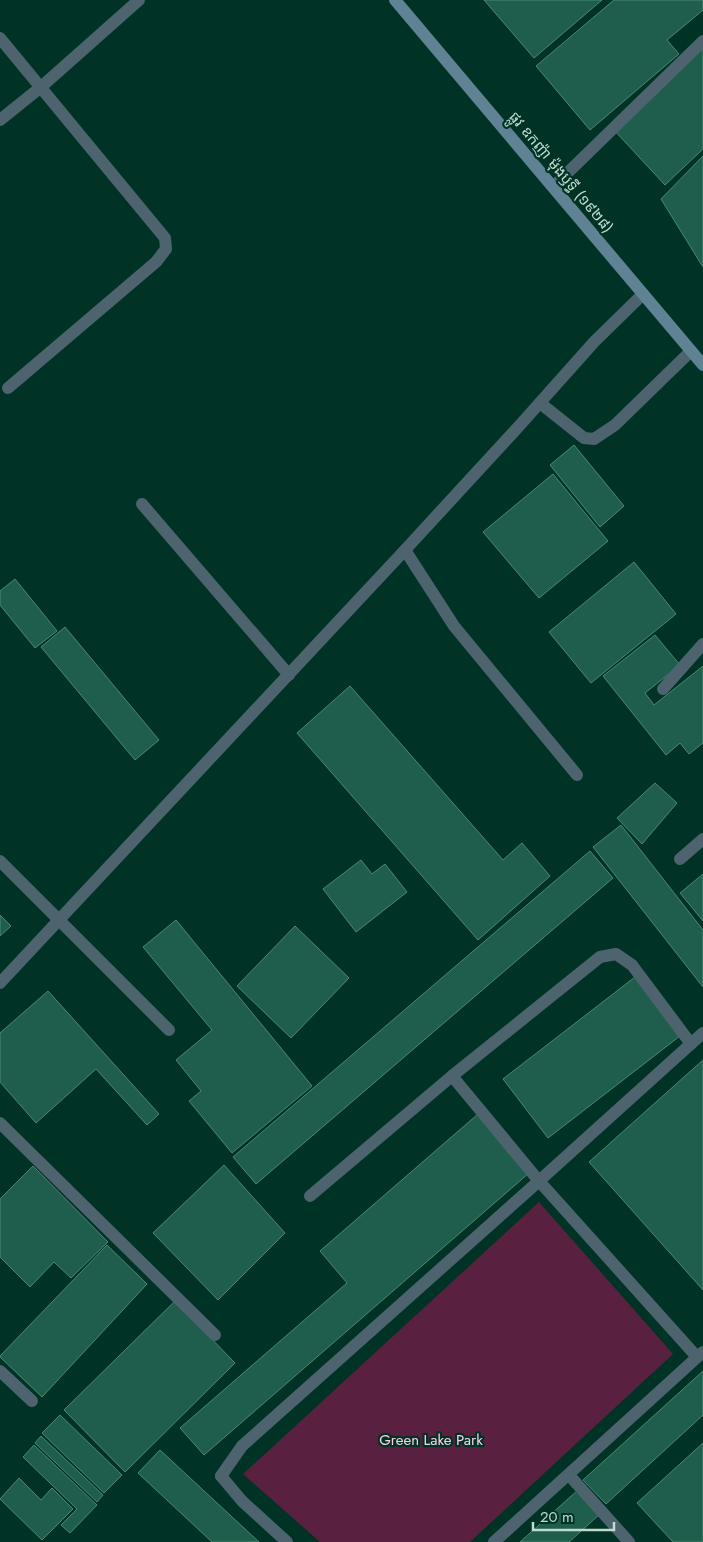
<svg xmlns="http://www.w3.org/2000/svg" width="703" height="1542" viewBox="0 0 703 1542" font-family="Jost,'Noto Sans Khmer',sans-serif">
<rect width="100%" height="100%" fill="#003325"/>
<polygon fill="#5a203f" points="539,1202 673,1354 470,1542 320,1542 243,1474"/>
<g fill="#1f5e4c" stroke="#4b8874">
<polygon points="484,0 602,0 534,58"/>
<polygon points="614,0 703,0 703,10 667,40 679,54 590,130 536,66"/>
<polygon points="703,47 703,149 665,185 614,130"/>
<polygon points="703,156 703,267 661,199"/>
<polygon points="574,445 624,506 600,527 550,465"/>
<polygon points="553,474 608,541 539,598 483,532"/>
<polygon points="634,562 676,614 591,683 549,632"/>
<polygon points="15,579 57,631 35,648 0,605 0,591"/>
<polygon points="65,627 159,740 135,760 41,647"/>
<polygon points="655,635 680,665 645,693 654,705 703,666 703,743 689,754 680,743 666,755 603,676"/>
<polygon points="350,686 503,860 522,843 550,876 478,940 297,733"/>
<polygon points="655,783 677,803 642,844 617,818"/>
<polygon points="621,825 703,930 703,987 593,847"/>
<polygon points="590,851 613,878 256,1184 233,1157"/>
<polygon points="361,860 372,874 385,864 407,892 356,932 323,889"/>
<polygon points="703,874 703,921 680,893"/>
<polygon points="0,915 11,926 0,936"/>
<polygon points="176,920 312,1086 232,1153 189,1101 201,1091 176,1060 212,1030 143,947"/>
<polygon points="295,926 349,978 291,1038 237,986"/>
<polygon points="635,977 680,1036 548,1138 503,1079"/>
<polygon points="48,991 159,1114 147,1125 96,1069 36,1123 0,1082 0,1033"/>
<polygon points="703,1060 703,1290 589,1162"/>
<polygon points="478,1114 529,1173 204,1455 180,1428 347,1283 320,1251"/>
<polygon points="224,1165 285,1233 218,1300 153,1233"/>
<polygon points="33,1166 108,1242 71,1278 54,1262 30,1287 0,1257 0,1199"/>
<polygon points="107,1245 147,1284 42,1397 0,1357 0,1356"/>
<polygon points="175,1301 235,1363 125,1472 64,1410"/>
<polygon points="703,1371 703,1415 606,1504 583,1480"/>
<polygon points="60,1415 122,1475 104,1493 42,1433"/>
<polygon points="41,1436 103,1495 97,1502 35,1443"/>
<polygon points="703,1443 703,1542 673,1542 637,1503"/>
<polygon points="34,1445 97,1505 70,1533 61,1525 77,1509 23,1457"/>
<polygon points="160,1450 259,1542 212,1542 138,1473"/>
<polygon points="19,1478 41,1500 52,1488 73,1509 42,1540 0,1499"/>
<polygon points="578,1490 600,1514 569,1542 520,1542"/>
</g>
<g fill="none" stroke-linecap="round" stroke-linejoin="round">
<g stroke="#4d636e" stroke-width="12">
<polyline points="553,187 703,41"/>
<polyline points="540,403 584,438 594,439 615,425 691,351"/>
<polyline points="142,504 289,675"/>
<polyline points="405,550 454,626 577,775"/>
<polyline points="663,689 703,644"/>
<polyline points="0,861 169,1030"/>
<polyline points="0,1371 32,1401"/>
<polyline points="569,1475 629,1542"/>
<polyline points="221,1476 242,1446 539,1181 703,1033"/>
</g>
<g stroke="#4d636e" stroke-width="12">
<polyline points="0,38 165,238 166,249 156,262 8,388"/>
<polyline points="0,120 41,87 139,0"/>
<polyline points="680,859 703,839"/>
<polyline points="0,983 405,550 520,425 594,342 643,294"/>
<polyline points="452,1076 600,957 616,954 632,965 691,1044"/>
<polyline points="0,1123 215,1335"/>
<polyline points="310,1196 452,1076 539,1181 697,1357"/>
<polyline points="221,1476 242,1501 287,1542"/>
<polyline points="494,1542 703,1352"/>
</g>
<polyline stroke="#5f8395" stroke-width="12" points="395,0 703,365"/>
</g>
<g text-anchor="middle" dominant-baseline="central" stroke-width="4.5" stroke-linejoin="round" paint-order="stroke">
<g font-size="15" fill="#bddbcf" stroke="#003325">
<text transform="translate(561 172) rotate(50)">ផ្លូវ ឧកញ៉ា ម៉ុងឫទ្ធី (១៩២៨)</text>
</g>
<g font-size="15" fill="#ffcfe4" stroke="#003325">
<text x="431" y="1440">Green Lake Park</text>
</g>
</g>
<path d="M533 1522v8h81v-8" fill="none" stroke="#bddbcf" stroke-width="2.5"/>
<text x="540" y="1522" font-size="15" fill="#bddbcf" stroke="#003325" stroke-width="4" paint-order="stroke">20 m</text>
</svg>
